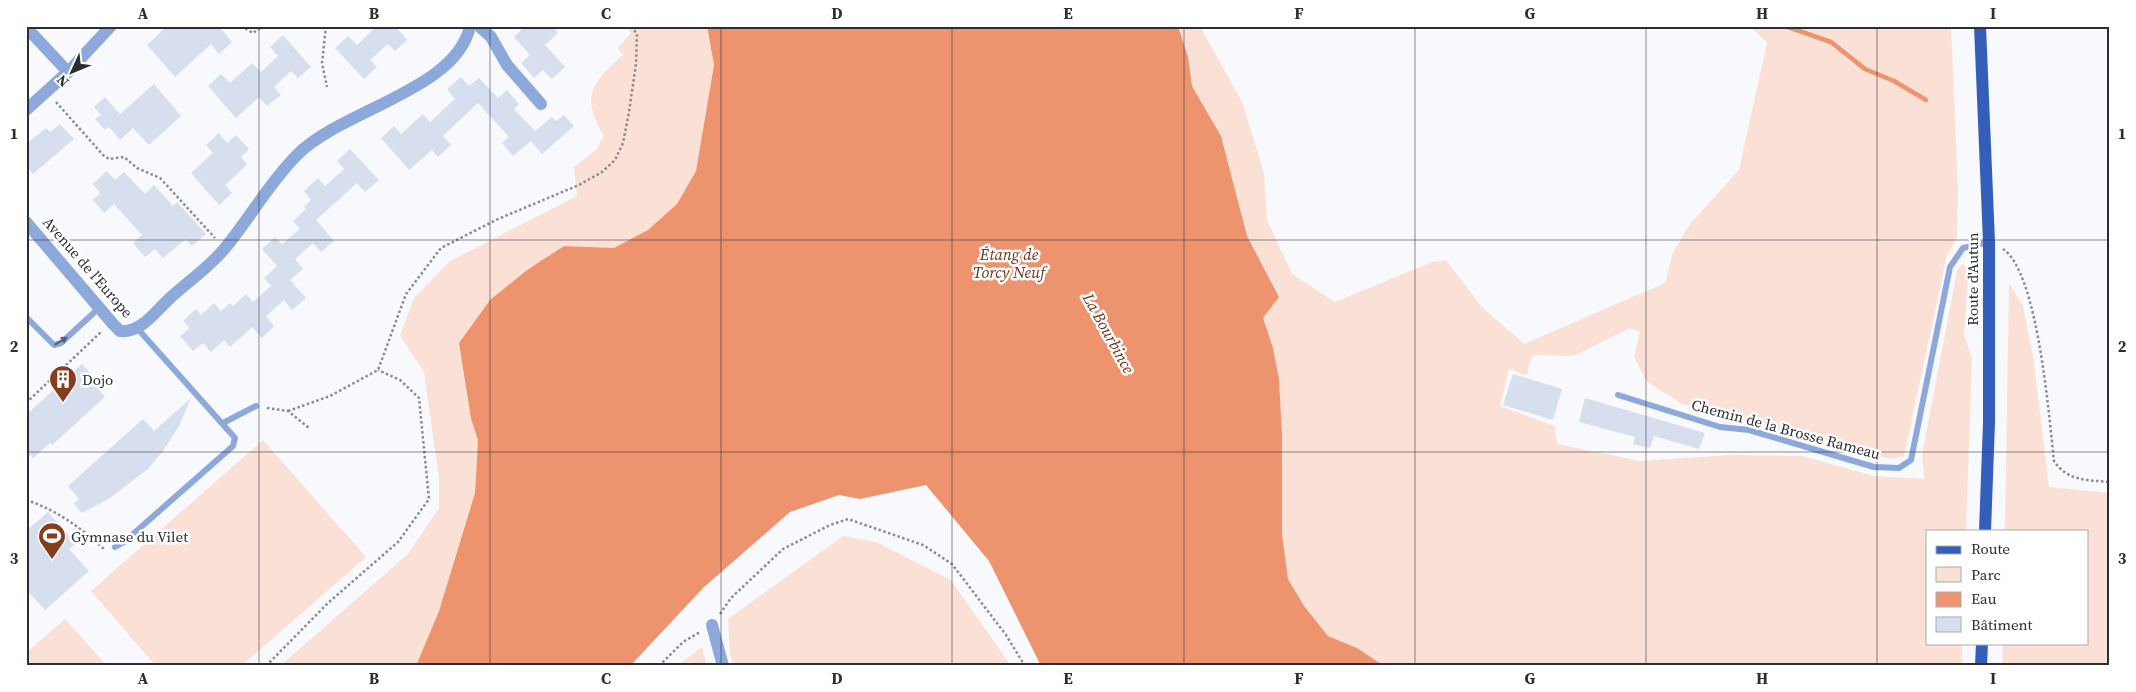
<svg xmlns="http://www.w3.org/2000/svg" width="2136" height="692" viewBox="0 0 2136 692" font-family="'Source Serif 4',serif">
<rect width="100%" height="100%" fill="#f8f9fd"/>
<g fill="#fbe0d5">
<path d="M626,26H707L714,65L696,171L677,204L648,230L614,248L564,246L527,270L490,300L459,343L471,419L478,440L475,493L439,611L416,666H280L408,554L439,508V479L424,372L400,336L414,298L450,261L577,196L574,167L596,150L604,136C580,96 592,83 623,55L618,48L631,33Z"/>
<polygon points="1178,26 1200,26 1243,104 1264,174 1267,220 1292,274 1335,302 1432,262 1446,260 1481,306 1524,344 1665,283 1673,252 1690,224 1739,170 1767,43 1750,26 1951,26 1958,190 1957,238 1947,255 1904,456 1890,459 1682,404 1646,381 1634,356 1640,332 1630,328 1574,356 1532,355 1527,375 1509,369 1500,406 1555,426 1557,444 1640,461 1729,455 1802,456 1874,476 1924,479 1922,455 1957,271 1962,264 1969,267 1964,335 1972,358 1966,531 1927,531 1927,643 1962,643 1962,666 1384,666 1357,648 1328,636 1304,606 1288,579 1282,534 1282,435 1279,379 1273,348 1263,318 1279,296 1247,236 1221,136 1192,86 1188,57"/>
<polygon points="2009,283 2023,306 2034,362 2049,487 2110,493 2110,666 2002,666 2003,643 2087,643 2087,531 2005,531"/>
<polygon points="263,440 366,557 241,666 156,666 91,591"/>
<polygon points="843,536 876,542 951,580 1011,666 733,666 730,652 728,619"/>
<polygon points="65,619 107,666 26,666 26,653"/>
<polygon points="702,647 707,666 677,666"/>
</g>
<polygon fill="#ed946e" points="707,26 1178,26 1188,57 1192,86 1221,136 1247,236 1279,297 1263,318 1273,348 1279,379 1282,435 1282,534 1288,579 1304,606 1328,636 1357,648 1384,666 1041,666 989,561 926,485 860,499 839,495 790,512 704,587 630,666 416,666 439,611 475,493 478,440 471,419 459,343 490,300 527,270 564,246 614,248 648,230 677,204 696,171 714,65"/>
<g fill="none" stroke-linecap="round" stroke-linejoin="round">
<polyline stroke="#ed946e" stroke-width="4.5" points="1785,26 1831,42 1865,69 1894,81 1926,100"/>
</g>
<g fill="#d7dfee">
<polygon points="167,26 219,26 232,42 219,54 211,44 175,77 147,45"/>
<polygon points="377,26 395,26 407,40 395,51 388,44 370,60 377,67 364,79 335,48 348,36 357,45"/>
<polygon points="525,26 552,26 558,33 545,45 565,67 552,79 543,70 534,78 521,63 530,55 514,37"/>
<polygon points="283,35 311,67 298,78 291,71 274,87 281,95 267,106 259,97 236,118 208,86 221,74 230,83 252,63 261,72 278,56 270,47"/>
<polygon points="461,77 469,86 479,78 498,98 507,90 519,104 514,109 535,131 552,117 556,121 564,115 574,126 542,154 531,141 513,156 502,143 509,137 478,103 443,136 451,145 438,157 432,150 409,170 381,138 394,126 401,134 423,114 430,122 455,99 447,89"/>
<polygon points="154,84 181,116 149,145 133,128 120,140 109,127 105,130 95,119 101,115 94,107 105,97 120,114"/>
<polygon points="60,124 74,139 33,174 26,166 26,144 46,128 50,132"/>
<polygon points="219,133 227,143 236,135 249,149 241,157 247,165 225,185 232,193 219,205 191,173 213,153 206,145"/>
<polygon points="350,149 379,180 365,192 357,183 316,220 334,241 321,252 313,243 295,259 303,269 290,280 306,298 292,310 284,300 266,316 274,326 262,338 252,327 230,347 224,340 211,352 203,343 193,351 180,336 190,328 183,321 196,309 201,315 214,303 221,311 230,303 233,306 246,294 253,302 271,286 264,278 277,266 262,249 275,237 282,244 300,229 293,221 306,209 304,207 311,200 304,191 318,178 325,186 344,169 337,161"/>
<polygon points="107,171 115,180 124,172 145,194 154,185 173,206 177,202 206,234 192,246 186,239 163,258 155,249 145,257 133,243 142,235 114,204 104,213 93,200 100,193 93,184"/>
<polygon points="82,364 103,388 100,391 105,397 52,445 50,443 33,458 26,451 26,415"/>
<polygon points="1513,374 1562,389 1553,420 1503,405"/>
<polygon points="191,398 179,426 163,451 148,469 110,498 82,513 74,504 79,499 68,486 143,419 154,431"/>
<polygon points="1585,398 1705,433 1699,449 1654,436 1650,448 1633,444 1635,437 1579,422"/>
<polygon points="48,512 76,543 69,549 89,571 45,610 26,589 26,531"/>
</g>
<g fill="none" stroke-linecap="round" stroke-linejoin="round">
<g stroke="#898b90" stroke-width="2.5" stroke-dasharray="2.5 2.5" stroke-linecap="butt">
<polyline points="241,26 253,33 263,26"/>
<polyline points="326,26 322,63 327,87"/>
<polyline points="56,102 103,155 109,159 124,157 137,168 160,178 215,238"/>
<path d="M2003,249C2038,272 2049,417 2054,461C2067,481 2087,480 2110,482"/>
<polyline points="26,403 101,332"/>
<polyline points="267,408 288,411 309,428"/>
<polyline points="288,411 330,396 378,370 406,294 441,248 498,219 579,185 602,172 615,160 623,143 629,112 636,64 637,34 631,26"/>
<path d="M26,500C57,510 81,528 104,549"/>
<polyline points="720,614 731,598 783,549 830,525 848,519 923,545 952,564 1006,635 1025,666"/>
<polyline points="266,666 328,603 398,542 429,499 419,398 400,380 378,370"/>
<polyline points="659,666 683,642 700,632"/>
</g>
<g stroke="#8da8db" stroke-width="6">
<polyline points="26,317 54,345 61,343 99,308"/>
<polyline points="1618,395 1720,427 1749,430 1874,467 1899,468 1911,460 1950,267 1963,248 1989,242"/>
<polyline points="223,423 256,406"/>
<polyline points="115,547 124,542 233,446 235,438 137,328"/>
</g>
<g stroke="#8da8db" stroke-width="12">
<polyline points="479,26 491,37 507,65 541,104"/>
<polyline points="26,27 68,72"/>
<polyline points="26,110 68,72 111,26"/>
<path d="M26,222L113,324L120,331C141,333 155,312 169,299C187,282 209,268 225,248C250,218 269,183 297,155C341,110 457,90 470,26"/>
<polyline points="712,625 723,666"/>
</g>
<g stroke="#335fbb" stroke-width="12">
<polyline points="1980,26 1989,242 1989,422 1985,531"/>
<polyline points="1981,666 1982,643"/>
</g>
</g>
<defs><path id="oneway-solid" d="M-6-.8H1V-3.2L6.5 0L1 3.2V.8H-6Z" transform="scale(1.25)"/></defs>
<use fill="#525f77" href="#oneway-solid" transform="translate(61 341) rotate(-31)"/>
<path fill="none" stroke="#2b2e34" stroke-width="1" stroke-opacity="0.55" d="M259,26V666M490,26V666M721,26V666M952,26V666M1184,26V666M1415,26V666M1646,26V666M1877,26V666M26,240H2110M26,452H2110"/>
<defs>
<g id="building-pin" transform="scale(1.4375)"><path d="M0 17L-7.5 6A9.5 9.5 0 1 1 7.5 6Z" fill="#853e1d" stroke="#fff"/><path d="M-4-6H4V6H1V3H-1V6H-4ZM-2.5-4.3h1.7v1.8h-1.7ZM.8-4.3h1.7v1.8H.8ZM-2.5-1h1.7V.8h-1.7ZM.8-1h1.7V.8H.8Z" fill="#fff"/></g>
<g id="stadium-pin" transform="scale(1.4375)"><path d="M0 17L-7.5 6A9.5 9.5 0 1 1 7.5 6Z" fill="#853e1d" stroke="#fff"/><path d="M0-5a6.5 5 0 1 0 0 10a6.5 5 0 1 0 0-10ZM-3.5-1.8h7v3.6h-7Z" fill="#fff"/></g>
</defs>
<g fill-rule="evenodd">
<use href="#building-pin" x="63" y="379"/>
<use href="#stadium-pin" x="52" y="536"/>
</g>
<g text-anchor="middle" dominant-baseline="central" stroke-width="5" stroke-linejoin="round" paint-order="stroke">
<g font-size="15" fill="#2b2e34" stroke="#fff">
<text transform="translate(88 267) rotate(49)">Avenue de l'Europe</text>
<text transform="translate(1972 279) rotate(-90)">Route d'Autun</text>
<text transform="translate(1786 429) rotate(15)">Chemin de la Brosse Rameau</text>
</g>
<g font-size="15" fill="#2b2e34" stroke="#fff" text-anchor="start">
<text x="82" y="379">Dojo</text>
<text x="71" y="536">Gymnase du Vilet</text>
</g>
<g font-size="16" font-style="italic" fill="#6c3319" stroke="#fff">
<text x="1009" y="254">Étang de<tspan x="1009" dy="18">Torcy Neuf</tspan></text>
<text transform="translate(1109 333) rotate(61)">La Bourbince</text>
</g>
</g>
<rect width="2136" height="692" fill="none" stroke="#ffffff" stroke-width="55"/>
<rect x="1926" y="530" width="162" height="115" fill="#ffffff" stroke="#aaabae"/>
<rect x="1936" y="546" width="25" height="8" fill="#335fbb" stroke="#aaabae"/>
<text x="1971" y="554" font-size="15" fill="#2b2e34">Route</text>
<rect x="1936" y="567" width="25" height="15" fill="#fbe0d5" stroke="#aaabae"/>
<text x="1971" y="580" font-size="15" fill="#2b2e34">Parc</text>
<rect x="1936" y="592" width="25" height="15" fill="#ed946e" stroke="#aaabae"/>
<text x="1971" y="604" font-size="15" fill="#2b2e34">Eau</text>
<rect x="1936" y="617" width="25" height="15" fill="#d7dfee" stroke="#aaabae"/>
<text x="1971" y="630" font-size="15" fill="#2b2e34">Bâtiment</text>
<g transform="translate(72 72) rotate(226)" stroke="#ffffff" stroke-width="4" paint-order="stroke">
<path d="M0-4L9 19L0 12L-9 19Z" fill="#2b2e34"/>
<text y="-8" font-size="14" font-weight="bold" text-anchor="middle" fill="#2b2e34">N</text>
</g>
<rect x="28" y="28" width="2080" height="636" fill="none" stroke="#2b2e34" stroke-width="2"/>
<g font-size="16" text-anchor="middle" font-weight="bold" fill="#2b2e34">
<text x="143" y="19">A</text>
<text x="374" y="19">B</text>
<text x="606" y="19">C</text>
<text x="837" y="19">D</text>
<text x="1068" y="19">E</text>
<text x="1299" y="19">F</text>
<text x="1530" y="19">G</text>
<text x="1762" y="19">H</text>
<text x="1993" y="19">I</text>
<text x="14" y="139">1</text>
<text x="2122" y="139">1</text>
<text x="14" y="352">2</text>
<text x="2122" y="352">2</text>
<text x="14" y="564">3</text>
<text x="2122" y="564">3</text>
<text x="143" y="684">A</text>
<text x="374" y="684">B</text>
<text x="606" y="684">C</text>
<text x="837" y="684">D</text>
<text x="1068" y="684">E</text>
<text x="1299" y="684">F</text>
<text x="1530" y="684">G</text>
<text x="1762" y="684">H</text>
<text x="1993" y="684">I</text>
</g>
</svg>
